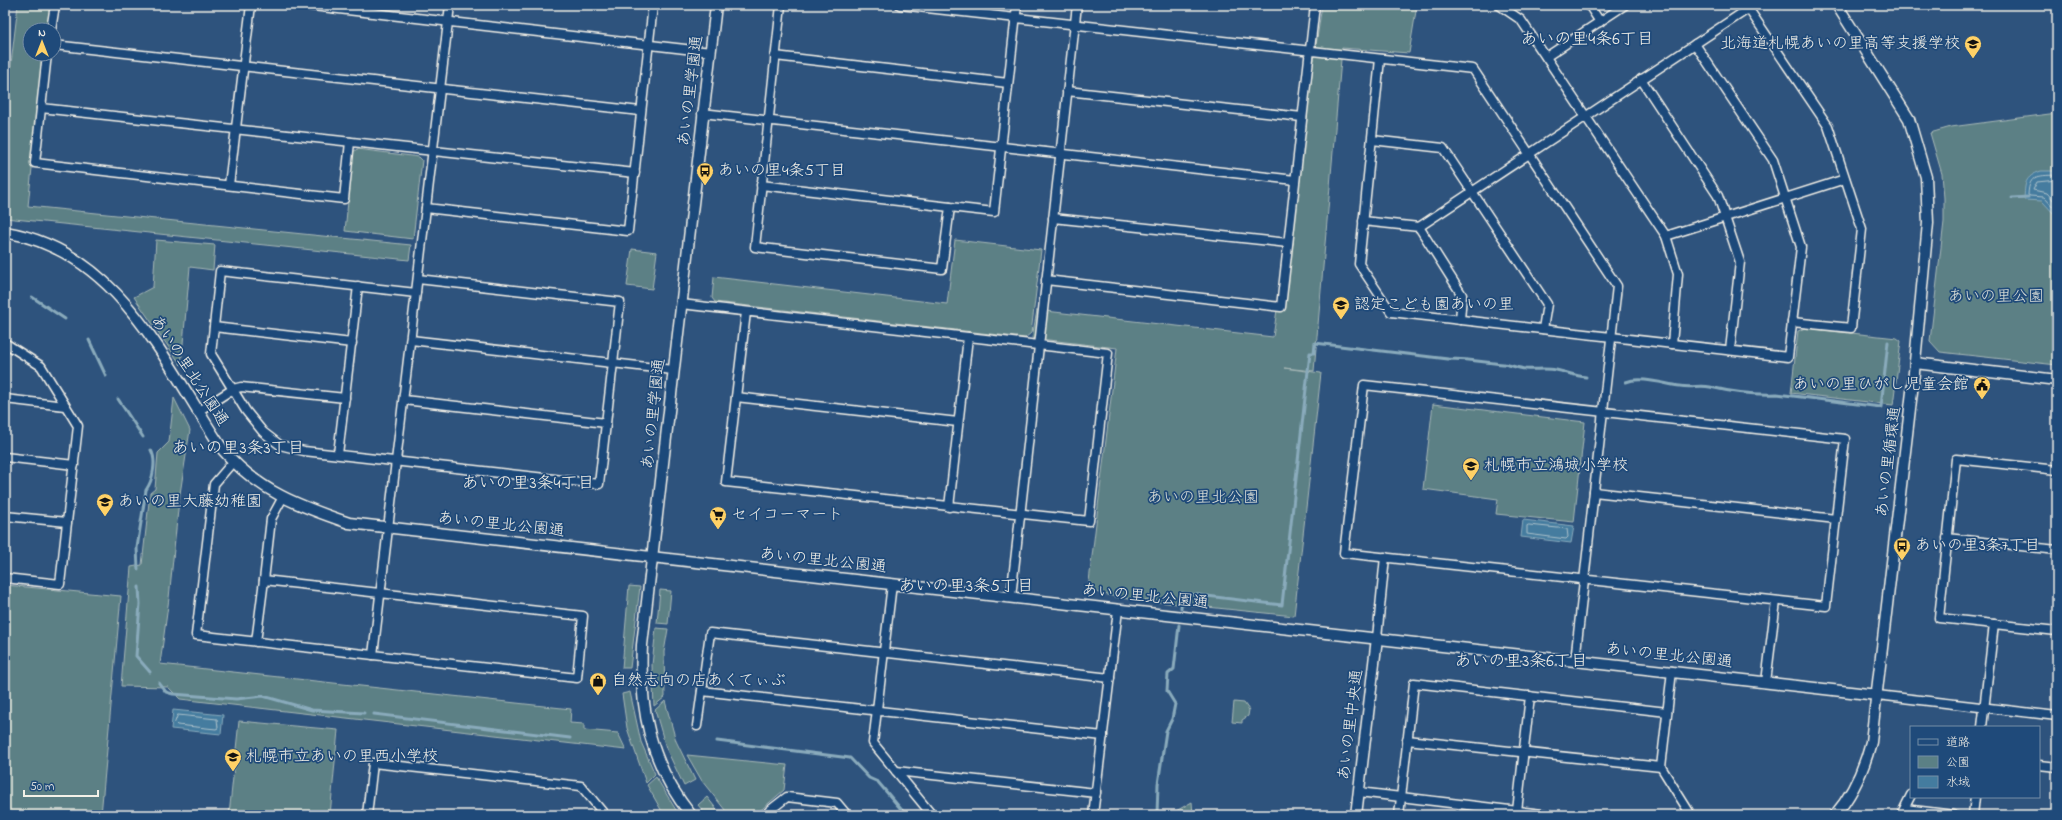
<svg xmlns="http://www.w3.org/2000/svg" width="2062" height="820" viewBox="0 0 2062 820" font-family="'Indie Flower','Klee One',sans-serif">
<rect width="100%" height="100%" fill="#2e537d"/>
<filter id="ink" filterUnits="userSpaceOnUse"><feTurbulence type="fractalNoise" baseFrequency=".025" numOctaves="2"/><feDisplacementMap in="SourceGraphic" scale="8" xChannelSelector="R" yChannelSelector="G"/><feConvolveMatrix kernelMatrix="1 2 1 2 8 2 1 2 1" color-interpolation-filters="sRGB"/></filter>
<g filter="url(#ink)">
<g fill="#5b8085" stroke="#a8b8b6">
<polygon points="18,5 50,5 47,30 30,30 30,54 44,54 28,206 411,245 409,260 5,218 5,114"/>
<polygon points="1322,5 1417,5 1409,53 1342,48 1314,371 1284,368 1321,373 1294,616 1120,598 1088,590 1117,348 1032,338 1037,310 1273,337"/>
<polygon points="2057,113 2057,365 1940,352 1930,341 1944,222 1944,198 1942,174 1930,133 1951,127"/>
<polygon points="357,149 419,157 422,160 413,239 345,231 353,152"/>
<polygon points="156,240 215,245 213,270 190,267 181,365 134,297 153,287"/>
<polygon points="955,240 1041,250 1031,333 1025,338 715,302 712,298 714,277 947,304"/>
<polygon points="632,249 657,252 652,289 627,286"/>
<polygon points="1805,328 1897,338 1901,341 1893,405 1791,393 1798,331"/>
<polygon points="174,398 190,430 179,500 169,598 160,664 571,709 570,723 584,724 584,730 618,733 626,750 180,699 168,687 121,686 131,567 142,565 150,493 155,489 158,453 169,442"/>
<polygon points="1433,404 1585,422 1574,522 1496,514 1498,499 1423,489"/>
<polygon points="5,585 121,596 101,815 5,815"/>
<polygon points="629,586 640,587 630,668 622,668"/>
<polygon points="660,590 671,591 668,624 657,623"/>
<polygon points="656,628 668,629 664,652 665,697 654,706 652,665"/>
<polygon points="630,692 641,742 655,774 646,783 627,728 622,694"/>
<polygon points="665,701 676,741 695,780 684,786 666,748 655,710"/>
<polygon points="1234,702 1244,703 1249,710 1248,716 1242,720 1242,723 1232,722"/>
<polygon points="239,721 338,730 330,815 229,815"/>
<polygon points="687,755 787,765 784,790 755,815 729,815 702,781"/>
<polygon points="656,777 679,815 664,815 647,785"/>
<polygon points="707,797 721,815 706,815 698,805"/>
<polygon points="1192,802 1193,815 1176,815 1176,811"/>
</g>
<g fill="#447c9f" stroke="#8aabbc">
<path d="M2041,171H2057V217L2042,201L2024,200C2025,183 2024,177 2041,171Z"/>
<polygon points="1523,520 1574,526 1571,543 1521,537"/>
<polygon points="173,710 223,715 221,734 171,729"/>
</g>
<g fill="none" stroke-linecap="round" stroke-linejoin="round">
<g stroke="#aec2cb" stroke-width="1">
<path d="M2057,175C2039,176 2029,173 2028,195L2030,196L2044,197L2057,211"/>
<polyline points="2057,180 2037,182 2033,190 2047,193 2057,204"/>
<polygon points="1529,525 1567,529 1568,537 1566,539 1527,534 1527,526"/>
<polygon points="178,715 217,719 218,728 216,729 177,725 175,723"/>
</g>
<g stroke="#8aabbc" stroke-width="3">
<polyline points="2012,198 2028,197"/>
<polyline points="32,297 65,319"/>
<polyline points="89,340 106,376"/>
<path d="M1626,382C1641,376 1664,384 1680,386C1690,388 1701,385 1710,387C1731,392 1755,395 1777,394L1881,407L1888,342"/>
<polyline points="118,399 143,437"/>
<path d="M138,569L137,548L146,490C153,480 157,461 151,450"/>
<polyline points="139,587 140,604 136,656 150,672"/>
<path d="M1181,608L1182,593L1282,605L1310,353H1314L1315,343L1448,359C1467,359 1485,362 1503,364C1510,365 1518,368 1525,369C1535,370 1545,368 1556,370C1566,372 1575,376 1586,377"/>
<polyline points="159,683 166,692 173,694 236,699 263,696 312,710 364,713"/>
<polyline points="374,714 570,738"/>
<polyline points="717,741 850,758 869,778 878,782 906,815"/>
<polyline points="1157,815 1158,784 1166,731 1172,719 1175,704 1167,691 1168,674 1174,669 1179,625"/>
</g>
<g stroke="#f4f1e8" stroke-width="11">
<g id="minor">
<polyline points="304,5 711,52"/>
<polyline points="781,5 755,247 942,269 950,207 994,212 1017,5"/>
<polyline points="900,5 1473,69 1617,286 1575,661"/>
<polyline points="1499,5 1521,20 1666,236 1678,274 1672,344"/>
<polyline points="1589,5 1600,22"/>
<polyline points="1746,5 1828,126 1862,229 1851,328 1792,322"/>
<polyline points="51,30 55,5"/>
<polyline points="54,45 640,111"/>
<polyline points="47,54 35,163 344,199 350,142"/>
<polyline points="775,56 1008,83"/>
<polyline points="1546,57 1625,5"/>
<polyline points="1380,59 1359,264 1391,312 1788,357 1801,247 1773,160 1695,44"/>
<polyline points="1641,79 1718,196 1740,262 1730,350"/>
<polyline points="1067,91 1302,117"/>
<polyline points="41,108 635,173"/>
<polyline points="702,113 1295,180"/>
<polyline points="1372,140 1443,148 1547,304 1543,329"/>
<polyline points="229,185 251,5"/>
<polyline points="761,185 950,207"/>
<polyline points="426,208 628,231 653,5"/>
<polyline points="1053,218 1288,243"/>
<polyline points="1363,221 1419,227 1754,5"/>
<polyline points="1419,227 1462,295 1460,320"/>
<polyline points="1666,236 1845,179"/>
<polyline points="1046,280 1281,307 1315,5"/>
<polyline points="416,293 220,271 211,354 246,411 263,432 280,445 304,451 599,484 620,302 418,279"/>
<polyline points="681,304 1108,353 1089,521 726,482 746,312"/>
<polyline points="214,327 352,343"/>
<polyline points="411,340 673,370"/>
<polyline points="5,343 41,366 78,426 60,584 5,578"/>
<polygon points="1364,385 1845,439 1826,606 1344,553"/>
<polyline points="736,397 958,422"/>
<polyline points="5,399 65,406"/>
<polyline points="404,400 606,423"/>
<polyline points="197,412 233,389 241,387 345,398"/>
<polyline points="338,454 358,286"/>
<polyline points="5,457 74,465"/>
<polyline points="233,462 214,484 196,635 577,678 583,616 264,580 256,642"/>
<polyline points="2057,470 1956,459 1939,618 2057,631"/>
<polyline points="1594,492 1836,519"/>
<polyline points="949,507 968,337"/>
<polyline points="5,516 67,522"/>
<polyline points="1947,538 2057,550"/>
<polyline points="264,580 271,519 283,497"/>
<polyline points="892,584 873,743 932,815"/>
<polyline points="1011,597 1077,5"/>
<polyline points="1377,638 1385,557"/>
<polyline points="373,655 450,5"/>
<polyline points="1766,682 1776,601"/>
<polyline points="702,691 1103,736"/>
<polyline points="1877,695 2057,716"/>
<polyline points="697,726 710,633 1110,678"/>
<polyline points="1982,727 1994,624"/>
<polyline points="1407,740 1661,767 1691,815"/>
<polyline points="2039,765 2057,767"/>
<polyline points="1661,767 1672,671"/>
<polyline points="896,771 1096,793"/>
<polyline points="1359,792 1551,815"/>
<polyline points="1905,809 1954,815"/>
<polyline points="1517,811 1530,696"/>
<polyline points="367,815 373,763 581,786 605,815"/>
<polyline points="772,815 769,811 787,797 837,803 847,815"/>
<polyline points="1093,815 1118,610"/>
<polyline points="1399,815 1414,683 1667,712"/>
<polyline points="1901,815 1911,795"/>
<polyline points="1973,815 1975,797"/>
</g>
</g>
<g stroke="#f4f1e8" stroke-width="13">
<g id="tertiary">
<path d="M5,232C120,251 165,364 223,450C258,491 299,506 349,523L1877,695"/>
<polyline points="1915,363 2057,380"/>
<path d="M691,815C650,764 639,709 642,645L716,5"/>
<polyline points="1356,815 1377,638"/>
<path d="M1835,815C1853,794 1864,769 1871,742L1913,383L1928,223L1926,177L1909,119L1837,5"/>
</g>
</g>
<use href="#minor" stroke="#1f4a7a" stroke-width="8"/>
<use href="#tertiary" stroke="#1f4a7a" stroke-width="10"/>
</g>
</g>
<defs>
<g id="school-pin" transform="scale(0.9)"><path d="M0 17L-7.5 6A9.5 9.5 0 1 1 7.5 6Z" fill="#ffd166" stroke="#1f4a7a"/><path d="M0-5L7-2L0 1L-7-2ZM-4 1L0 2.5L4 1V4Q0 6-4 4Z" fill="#111"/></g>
<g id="bus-pin" transform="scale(0.9)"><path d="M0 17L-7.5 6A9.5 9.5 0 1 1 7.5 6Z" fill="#ffd166" stroke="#1f4a7a"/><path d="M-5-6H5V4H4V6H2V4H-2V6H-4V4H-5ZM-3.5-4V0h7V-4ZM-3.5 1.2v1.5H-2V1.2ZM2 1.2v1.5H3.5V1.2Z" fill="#111"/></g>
<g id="civic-pin" transform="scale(0.9)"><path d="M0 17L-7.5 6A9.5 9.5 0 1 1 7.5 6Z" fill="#ffd166" stroke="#1f4a7a"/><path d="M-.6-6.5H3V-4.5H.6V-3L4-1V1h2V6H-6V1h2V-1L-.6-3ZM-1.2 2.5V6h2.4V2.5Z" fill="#111"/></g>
<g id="supermarket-pin" transform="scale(0.9)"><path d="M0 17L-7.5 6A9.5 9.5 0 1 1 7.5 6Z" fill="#ffd166" stroke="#1f4a7a"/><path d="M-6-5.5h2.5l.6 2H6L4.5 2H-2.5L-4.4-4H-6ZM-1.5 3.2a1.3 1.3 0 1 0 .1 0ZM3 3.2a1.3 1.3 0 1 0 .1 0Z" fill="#111"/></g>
<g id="shop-pin" transform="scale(0.9)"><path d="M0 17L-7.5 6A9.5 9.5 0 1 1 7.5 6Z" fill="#ffd166" stroke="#1f4a7a"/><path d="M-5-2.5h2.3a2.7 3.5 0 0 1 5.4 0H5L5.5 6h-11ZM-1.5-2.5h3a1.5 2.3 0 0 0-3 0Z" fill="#111"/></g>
</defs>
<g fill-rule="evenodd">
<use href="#school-pin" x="1973" y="44"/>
<use href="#bus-pin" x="705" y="171"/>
<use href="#school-pin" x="1341" y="305"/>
<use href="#civic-pin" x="1982" y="385"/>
<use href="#school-pin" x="1471" y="466"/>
<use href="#school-pin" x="105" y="502"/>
<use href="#supermarket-pin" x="718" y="515"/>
<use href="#bus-pin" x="1902" y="546"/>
<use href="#shop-pin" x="598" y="681"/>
<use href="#school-pin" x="233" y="757"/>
</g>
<g text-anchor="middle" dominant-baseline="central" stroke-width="3.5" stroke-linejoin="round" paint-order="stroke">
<g font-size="16" fill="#f4f1e8" stroke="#1f4a7a" text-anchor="start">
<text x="1960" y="44" text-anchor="end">北海道札幌あいの里高等支援学校</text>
<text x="718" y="171">あいの里4条5丁目</text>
<text x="1354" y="305">認定こども園あいの里</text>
<text x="1969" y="385" text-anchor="end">あいの里ひがし児童会館</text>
<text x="1484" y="466">札幌市立鴻城小学校</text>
<text x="118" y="502">あいの里大藤幼稚園</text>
<text x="731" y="515">セイコーマート</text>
<text x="1915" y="546">あいの里3条7丁目</text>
<text x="611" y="681">自然志向の店あくてぃぶ</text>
<text x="246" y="757">札幌市立あいの里西小学校</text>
</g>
<g font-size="16" fill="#f4f1e8" stroke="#1f4a7a">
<text transform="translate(691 91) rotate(-83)">あいの里学園通</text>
<text transform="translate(189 371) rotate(57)">あいの里北公園通</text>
<text transform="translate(654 414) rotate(-84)">あいの里学園通</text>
<text transform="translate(1889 462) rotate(-83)">あいの里循環通</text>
<text transform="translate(501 525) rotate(6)">あいの里北公園通</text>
<text transform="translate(823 561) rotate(6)">あいの里北公園通</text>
<text transform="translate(1145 597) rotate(6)">あいの里北公園通</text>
<text transform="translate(1669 656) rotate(6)">あいの里北公園通</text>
<text transform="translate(1351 725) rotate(-83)">あいの里中央通</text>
</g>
<g font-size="16" fill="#dde0d9" stroke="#1f4a7a">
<text x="1996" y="297">あいの里公園</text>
<text x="1203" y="498">あいの里北公園</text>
</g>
<g font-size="17" fill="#f4f1e8" stroke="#1f4a7a">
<text x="1587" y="39">あいの里4条6丁目</text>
<text x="238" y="448">あいの里3条3丁目</text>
<text x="528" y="483">あいの里3条4丁目</text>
<text x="966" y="586">あいの里3条5丁目</text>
<text x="1521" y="661">あいの里3条6丁目</text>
</g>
</g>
<rect width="2062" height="820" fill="none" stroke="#1f4a7a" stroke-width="20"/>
<rect x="10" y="10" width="2042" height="800" fill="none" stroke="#f4f1e8" stroke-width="1.5" filter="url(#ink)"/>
<rect x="1910" y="726" width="130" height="72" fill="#1f4a7a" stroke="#748da6"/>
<rect x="1918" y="739" width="20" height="6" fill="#1f4a7a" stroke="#748da6"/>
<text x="1946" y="746" font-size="12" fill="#f4f1e8">道路</text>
<rect x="1918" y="756" width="20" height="12" fill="#5b8085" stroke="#748da6"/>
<text x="1946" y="766" font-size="12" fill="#f4f1e8">公園</text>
<rect x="1918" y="776" width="20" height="12" fill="#447c9f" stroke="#748da6"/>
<text x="1946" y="786" font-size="12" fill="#f4f1e8">水域</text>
<g transform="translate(42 42)"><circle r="19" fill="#1f4a7a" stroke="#748da6"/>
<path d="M0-3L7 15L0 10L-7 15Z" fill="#ffd166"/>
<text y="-6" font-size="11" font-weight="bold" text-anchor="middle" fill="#f4f1e8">N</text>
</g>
<path d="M24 790v6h74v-6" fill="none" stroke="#f4f1e8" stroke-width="2"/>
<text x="30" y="790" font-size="12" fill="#f4f1e8" stroke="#1f4a7a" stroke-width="3" paint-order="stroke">50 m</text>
</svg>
